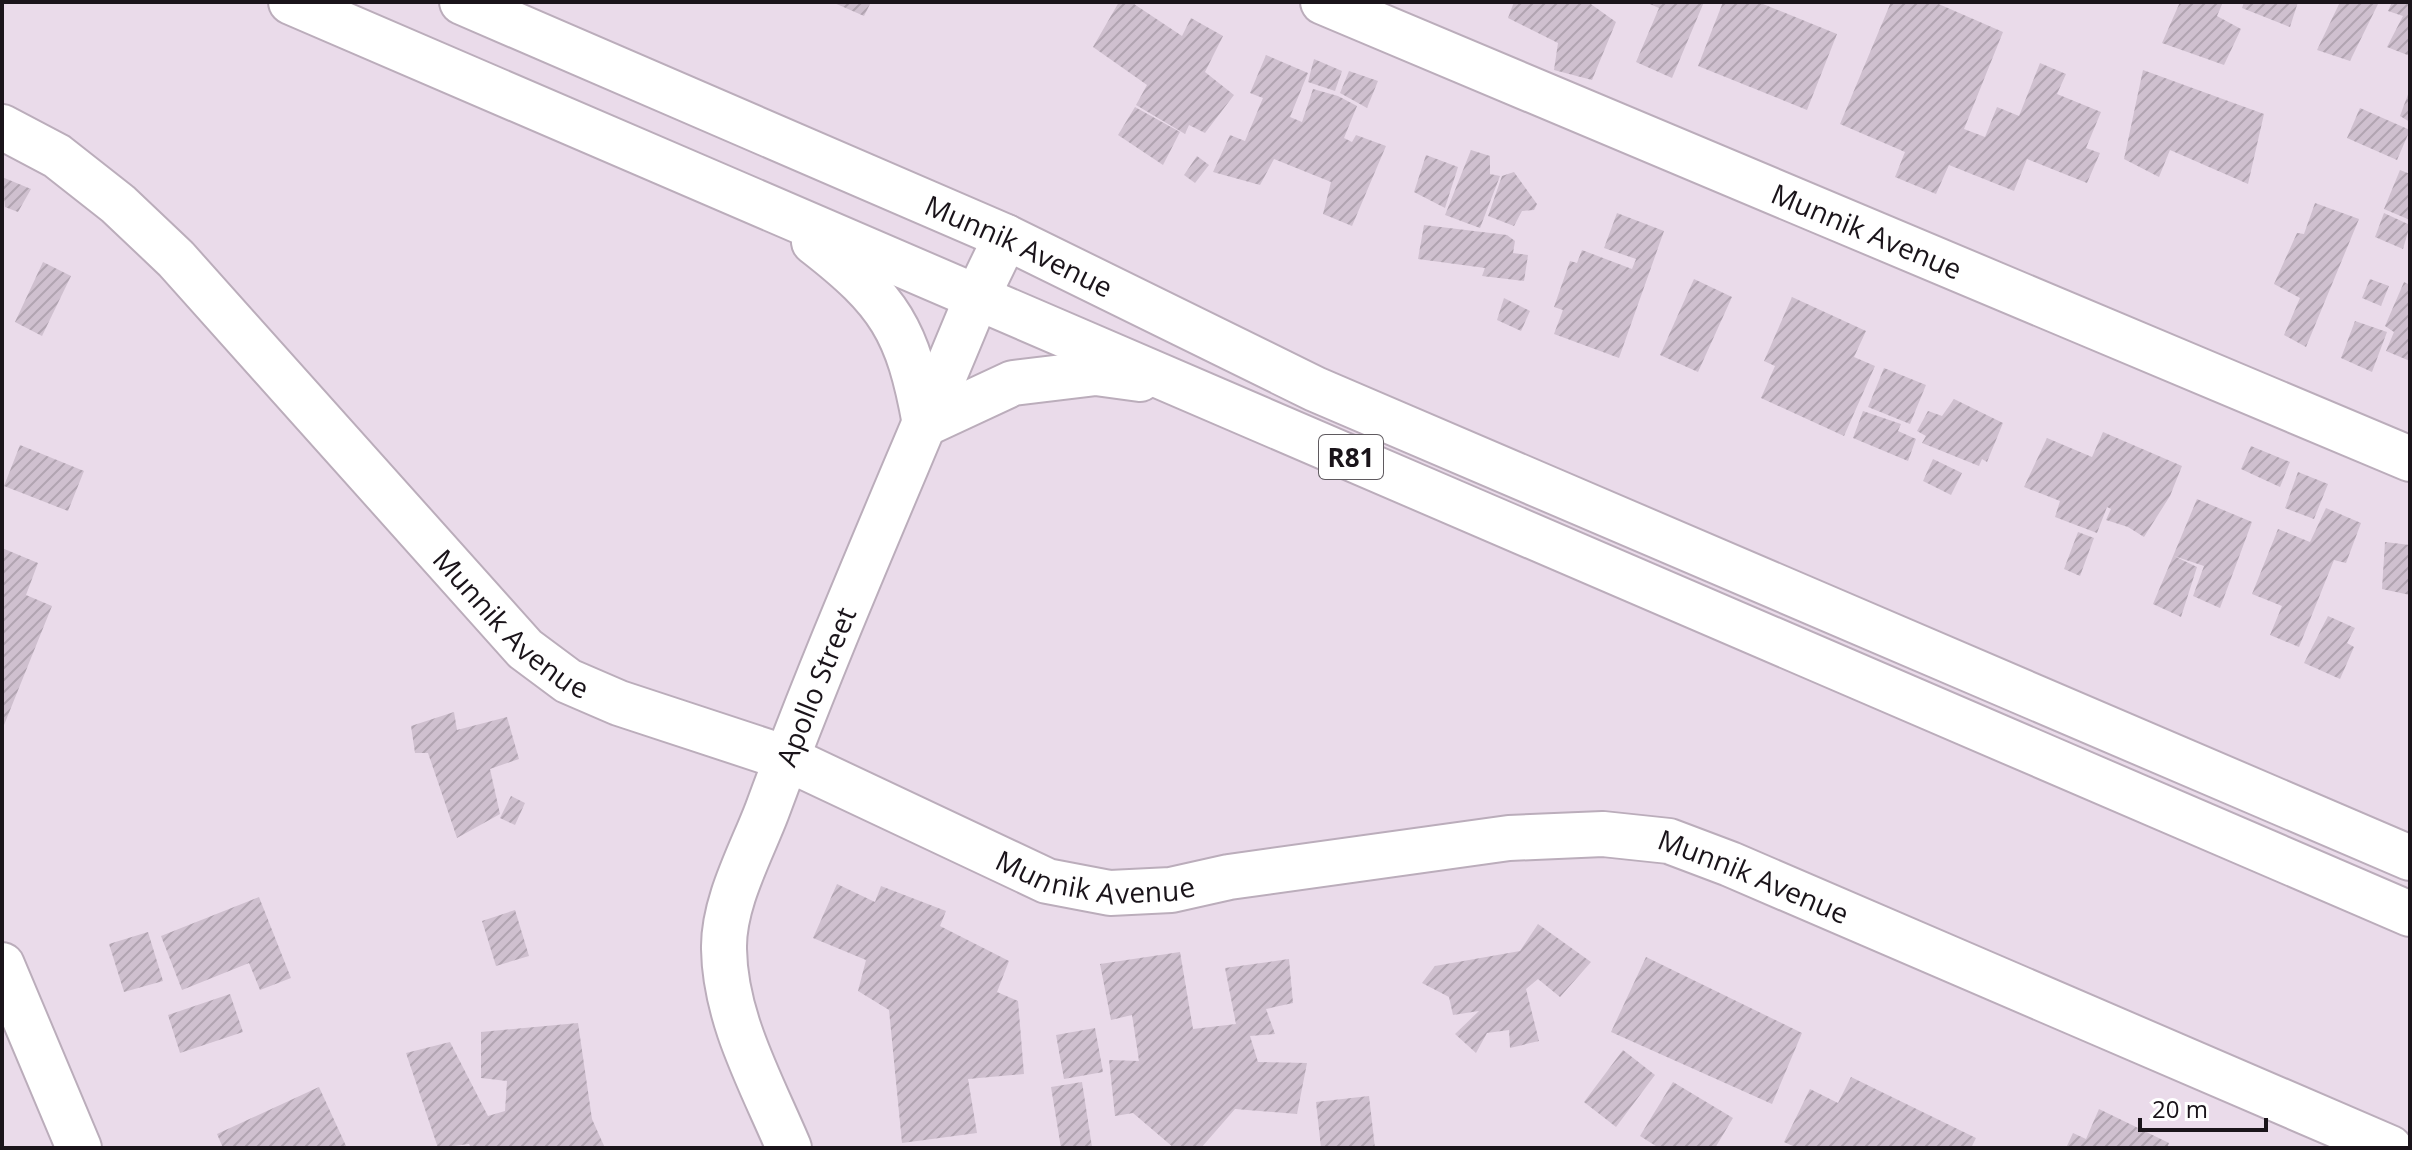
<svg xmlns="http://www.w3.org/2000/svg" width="2412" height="1150" viewBox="0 0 2412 1150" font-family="'Open Sans',sans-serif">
<defs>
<pattern id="building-hatch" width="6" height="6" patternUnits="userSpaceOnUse" patternTransform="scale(2)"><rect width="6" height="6" fill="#cfc0cf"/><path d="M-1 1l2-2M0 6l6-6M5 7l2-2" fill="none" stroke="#b1a4b1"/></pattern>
</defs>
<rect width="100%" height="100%" fill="#eadbea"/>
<g fill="url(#building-hatch)">
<polygon points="832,2 871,2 864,16"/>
<polygon points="1119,2 1131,2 1182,36 1191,18 1223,36 1205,72 1234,95 1205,133 1189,125 1185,134 1136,105 1147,85 1093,47"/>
<polygon points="1514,2 1588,2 1616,22 1592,80 1554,70 1558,43 1508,18"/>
<polygon points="1645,2 1704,2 1672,78 1636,62 1659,8"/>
<polygon points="1723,2 1758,2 1837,34 1807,110 1698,66"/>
<polygon points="1891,2 1934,2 2003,32 1964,129 1985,137 1997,107 2019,116 2040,63 2066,74 2057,94 2101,112 2086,148 2100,153 2087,183 2027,159 2014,191 1949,165 1936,194 1895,177 1905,152 1840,124"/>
<polygon points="2180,2 2223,2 2217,16 2241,29 2224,65 2162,43"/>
<polygon points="2244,2 2298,2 2290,27 2242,8"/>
<polygon points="2340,2 2379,2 2350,61 2317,50"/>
<polygon points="2392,2 2410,2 2410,56 2387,47 2403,16 2388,11"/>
<polygon points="1266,55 1308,73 1290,117 1302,122 1313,89 1338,96 1357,106 1344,138 1352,142 1356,135 1386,146 1352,226 1323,214 1331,182 1274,159 1260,185 1213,172 1230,135 1245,141 1263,98 1250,93"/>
<polygon points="1314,59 1342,71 1335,91 1308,82"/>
<polygon points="2143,70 2264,114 2248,184 2170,150 2159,177 2124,159"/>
<polygon points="1349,71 1378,81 1367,108 1340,93"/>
<polygon points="2410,89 2410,122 2400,116"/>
<polygon points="1135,107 1180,132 1163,165 1118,135"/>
<polygon points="2360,108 2410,130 2397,160 2347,138"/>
<polygon points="1471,150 1490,156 1490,174 1500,176 1480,228 1445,215"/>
<polygon points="1426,155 1458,167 1445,208 1414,192"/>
<polygon points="1197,156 1209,165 1195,183 1184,175"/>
<polygon points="2400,170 2410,174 2410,220 2384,209"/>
<polygon points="1514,172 1537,204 1534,210 1522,211 1514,226 1488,216 1502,176"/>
<polygon points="2,177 31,189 18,212 5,207"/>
<polygon points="2315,203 2359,219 2306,347 2284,335 2300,298 2274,284 2297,233 2304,234"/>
<polygon points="1617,213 1664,231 1619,358 1554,334 1563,310 1554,307 1570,261 1577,263 1582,250 1632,269 1636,259 1604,248"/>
<polygon points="2384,213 2410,225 2403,249 2375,237"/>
<polygon points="1424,225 1507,235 1515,241 1513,253 1528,255 1524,281 1482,276 1485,268 1418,259"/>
<polygon points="43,262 71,276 42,336 15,322"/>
<polygon points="1694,279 1732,297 1698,372 1660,355"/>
<polygon points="2370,279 2389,286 2381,306 2362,298"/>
<polygon points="2404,282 2410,285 2410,361 2386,351 2394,332 2385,326"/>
<polygon points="1792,297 1866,331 1854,357 1875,366 1844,436 1761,398 1775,366 1764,361"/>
<polygon points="1504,298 1530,311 1521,331 1497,320"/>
<polygon points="2355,321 2387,332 2372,372 2341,358"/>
<polygon points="1884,368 1926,385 1910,424 1868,407"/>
<polygon points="1954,399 2003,423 1987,462 1982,459 1979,466 1922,443 1926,436 1917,431 1928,411 1942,416"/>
<polygon points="1863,411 1901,424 1898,431 1916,439 1908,461 1853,438"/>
<polygon points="2103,432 2182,466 2170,496 2144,537 2128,527 2106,520 2111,509 2107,507 2097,533 2055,517 2060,501 2024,487 2047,438 2092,457"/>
<polygon points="20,445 84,471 68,511 4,486"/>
<polygon points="2251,446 2290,462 2280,487 2241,469"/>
<polygon points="1933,459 1962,473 1951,495 1923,481"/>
<polygon points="2298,472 2328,484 2314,519 2285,508"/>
<polygon points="2197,499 2252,522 2220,608 2193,596 2204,566 2174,556 2197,567 2181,617 2153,604"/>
<polygon points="2326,508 2361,523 2346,563 2334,560 2299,647 2270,635 2282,606 2252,594 2278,529 2310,542"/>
<polygon points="2078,532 2094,538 2080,576 2064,569"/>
<polygon points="2385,542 2410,545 2410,595 2382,589"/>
<polygon points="2,548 38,563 26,595 52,606 2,730"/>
<polygon points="2328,616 2355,628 2347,643 2354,647 2340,679 2304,663"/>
<polygon points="454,712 457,730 507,717 519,759 490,769 500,814 457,838 428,753 415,753 411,726"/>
<polygon points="511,796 525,803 515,825 500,818"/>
<polygon points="837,884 875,902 881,886 946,911 940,926 1009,961 997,992 1018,1001 1024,1074 968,1079 977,1133 902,1143 889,1010 858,991 866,960 813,938"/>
<polygon points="259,897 291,978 260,990 249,963 182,990 161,936"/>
<polygon points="515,910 529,956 496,966 482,921"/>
<polygon points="1538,924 1591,962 1560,997 1538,979 1526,989 1539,1041 1510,1048 1509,1030 1487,1033 1476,1053 1455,1034 1479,1011 1453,1015 1449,997 1422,983 1435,966 1520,951"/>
<polygon points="148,932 163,981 124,992 109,944"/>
<polygon points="1180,952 1193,1029 1236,1024 1225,968 1289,959 1293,1003 1266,1009 1275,1034 1250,1036 1258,1062 1307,1063 1297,1114 1235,1109 1201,1148 1174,1148 1133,1113 1115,1116 1109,1060 1139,1061 1132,1015 1111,1020 1100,964"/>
<polygon points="1646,957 1802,1033 1772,1104 1611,1032"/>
<polygon points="230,994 243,1032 180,1053 168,1015"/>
<polygon points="578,1023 592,1119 605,1148 471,1148 469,1144 438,1148 406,1053 450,1042 488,1116 505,1111 507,1081 481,1078 481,1032"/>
<polygon points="1095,1028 1103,1072 1064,1079 1056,1035"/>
<polygon points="1623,1050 1655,1075 1616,1127 1584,1102"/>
<polygon points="1851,1077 1976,1138 1971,1148 1797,1148 1784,1142 1810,1089 1838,1103"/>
<polygon points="1082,1082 1092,1147 1061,1148 1051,1087"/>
<polygon points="1673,1082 1733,1118 1715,1148 1659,1148 1640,1136"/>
<polygon points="319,1087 347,1148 223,1148 217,1134"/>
<polygon points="1369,1096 1375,1148 1321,1148 1316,1102"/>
<polygon points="2099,1109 2169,1143 2167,1148 2066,1148 2073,1133 2086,1139"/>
</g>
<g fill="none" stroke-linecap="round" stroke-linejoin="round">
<g stroke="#bbadbb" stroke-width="48">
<g id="minor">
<path id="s1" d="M1323,2L2410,459"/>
<path id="s2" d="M2,127L57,156L118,204L176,259L525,649L568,681L619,703L786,758L1047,881L1110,893L1171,890L1229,877L1509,838L1603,834L1669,841L1730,864L2390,1148"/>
<polyline points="2,965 79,1148"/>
<path id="s3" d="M789,1148C762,1084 725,1019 724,949C723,903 751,853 767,811C831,637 907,468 977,297L1006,237"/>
</g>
</g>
<g stroke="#bbadbb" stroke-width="48">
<g id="major">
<polyline points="291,2 2410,914"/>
<path id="s4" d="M462,2L1006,237L1315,389L2410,858"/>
<path d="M814,242C890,301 908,330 925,424L1013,383L1096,373L1140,379"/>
</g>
</g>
<use href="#minor" stroke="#fff" stroke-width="44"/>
<use href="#major" stroke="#fff" stroke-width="44"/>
</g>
<g text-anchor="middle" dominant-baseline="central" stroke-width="6" stroke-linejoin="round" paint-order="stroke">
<rect fill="#fff" stroke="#5f5a5f" stroke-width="2" x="1319" y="435" width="64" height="44" rx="6"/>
<g font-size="26" font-weight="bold" fill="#1a141a">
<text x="1351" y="457">R81</text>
</g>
<g font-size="28" fill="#1a141a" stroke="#fff">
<text stroke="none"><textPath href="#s1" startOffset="590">Munnik Avenue</textPath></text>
<text stroke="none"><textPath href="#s4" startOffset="608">Munnik Avenue</textPath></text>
<text stroke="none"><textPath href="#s2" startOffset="716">Munnik Avenue</textPath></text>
<text stroke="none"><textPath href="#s3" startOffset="490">Apollo Street</textPath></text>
<text stroke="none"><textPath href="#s2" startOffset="1364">Munnik Avenue</textPath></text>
<text stroke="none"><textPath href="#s2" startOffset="2036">Munnik Avenue</textPath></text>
</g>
</g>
<rect width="2412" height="1150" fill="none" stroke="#1a141a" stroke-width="8"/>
<path d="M2140 1118v12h126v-12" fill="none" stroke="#1a141a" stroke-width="4"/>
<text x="2152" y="1118" font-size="24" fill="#1a141a" stroke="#ffffff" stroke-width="6" paint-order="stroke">20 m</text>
</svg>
